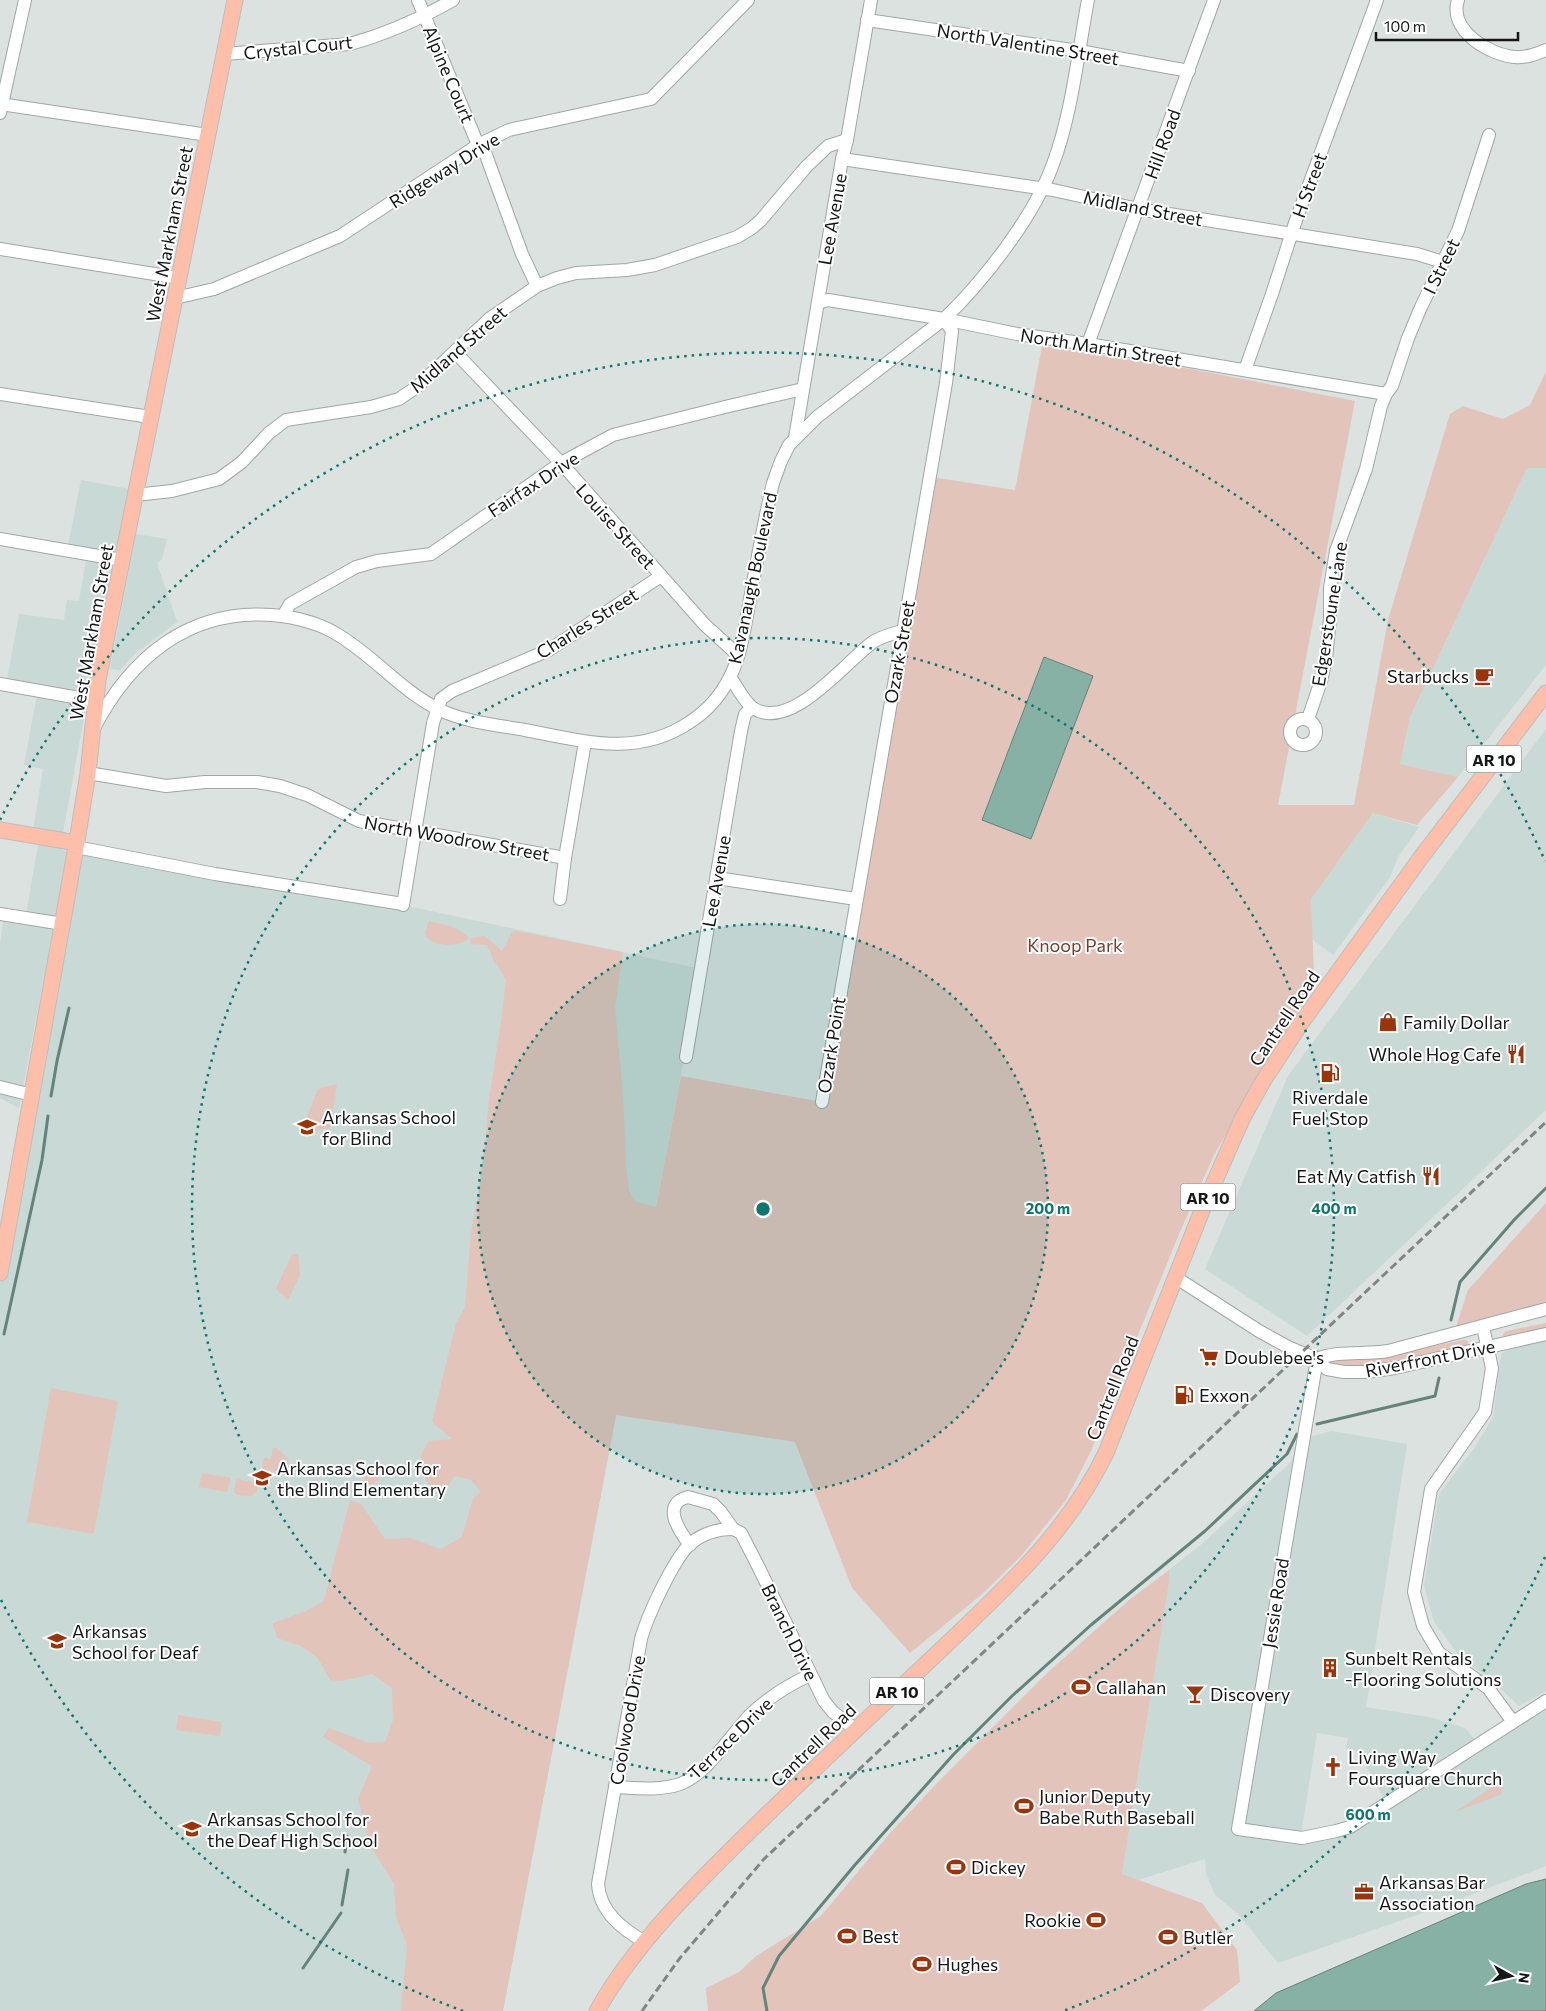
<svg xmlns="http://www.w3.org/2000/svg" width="1546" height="2011" viewBox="0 0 1546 2011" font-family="Commissioner,sans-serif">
<rect width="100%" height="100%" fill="#dbe2e0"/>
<g fill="#c9d9d5">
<polygon points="1527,468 1546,468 1546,665 1458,777 1400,764 1410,717"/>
<polygon points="81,480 129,489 98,641 60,849 68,852 19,1108 0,1098 0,943 5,910 26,914 38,845 31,843 43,769 24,765 37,695 5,691 19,614 64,620 67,600 79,601 86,560 66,556"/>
<polygon points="136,534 167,539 162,559 157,563 177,622 136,653 120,670 110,669"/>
<polygon points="1546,729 1546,1110 1307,1336 1205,1269 1288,1076"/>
<polygon points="1373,813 1419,827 1398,857 1390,877 1333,955 1312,939 1311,899"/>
<polygon points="77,843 403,905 701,969 503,2011 0,2011 0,1273"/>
<polygon points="1546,1341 1546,1691 1519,1706 1488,1677 1461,1658 1434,1622 1424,1586 1439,1494 1475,1447 1493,1417 1501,1354 1509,1349"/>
<polygon points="1332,1431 1407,1444 1366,1707 1434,1718 1465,1728 1477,1742 1386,1801 1357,1751 1346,1748 1348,1738 1317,1733 1301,1835 1244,1828 1243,1832 1303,1840 1315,1839 1352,1828 1364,1823 1461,1761 1546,1704 1546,1866 1434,1909 1278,1963 1238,1914 1215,1895 1206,1873 1205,1859 1138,1880 1122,1875 1169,1583 1169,1570 1204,1542 1291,1462 1299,1442 1312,1436"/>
</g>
<g fill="#e2c4ba">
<polygon points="1042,346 1191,369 1355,401 1278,805 1354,805 1388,620 1450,414 1463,406 1503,419 1530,405 1546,372 1546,468 1527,468 1410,717 1400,764 1458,777 1417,825 1373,813 1311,899 1314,974 1311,989 1214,1155 1179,1234 1091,1451 1066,1500 1021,1556 981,1595 910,1653 852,1588 795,1442 616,1415 503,2011 401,2011 407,1945 396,1917 394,1884 370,1845 358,1799 372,1766 323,1737 329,1728 368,1743 385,1742 393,1720 392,1688 372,1674 341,1681 330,1680 318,1658 301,1646 277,1638 273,1623 304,1612 324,1601 350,1500 361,1504 385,1539 410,1538 441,1549 462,1537 473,1498 481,1492 471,1480 454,1476 444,1493 431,1488 424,1476 421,1455 429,1441 452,1439 432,1422 456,1323 465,1307 471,1233 482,1175 489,1100 502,1016 506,979 494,961 487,945 470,944 471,938 485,936 502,951 512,932 516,931 623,952 615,1007 623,1095 626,1164 629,1190 634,1201 656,1207 681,1076 822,1102 925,476 1015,490"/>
<path d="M429,921C443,924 460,927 469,938C461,947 431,948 425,934Z"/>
<polygon points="337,1084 330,1128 310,1132 304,1129 307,1117 318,1089"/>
<polygon points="1546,1203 1546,1304 1455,1330 1468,1290"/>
<polygon points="292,1254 298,1254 300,1275 288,1300 276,1289"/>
<polygon points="1546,1323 1546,1330 1506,1338 1503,1337 1503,1334 1506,1331"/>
<polygon points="1463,1340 1468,1341 1468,1346 1383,1364 1367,1366 1332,1364 1332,1362 1348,1359 1374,1358"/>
<polygon points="51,1388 118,1401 94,1534 27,1522"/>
<polygon points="273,1448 277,1448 289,1460 287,1473 262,1469 264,1458 271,1459"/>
<polygon points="377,1469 380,1472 379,1480 371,1485 364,1481 366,1472"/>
<polygon points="202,1473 231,1478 227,1492 199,1487"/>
<polygon points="236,1479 258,1483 257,1491 251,1496 237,1495 234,1492"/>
<polygon points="1169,1570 1169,1583 1122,1874 1202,1903 1237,1950 1240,1982 1201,2011 708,2011 706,1988 739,1972 756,1956 821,1916 891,1832 939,1781 1047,1673 1129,1600"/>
<polygon points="178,1715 222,1722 220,1736 176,1730"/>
<polygon points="1501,1781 1502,1794 1455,1812"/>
</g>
<g fill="#87b1a5" stroke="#64837a">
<polygon points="1044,657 1093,676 1031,839 982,820"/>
<polygon points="1546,1879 1546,2011 1254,2011 1276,1993 1526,1884"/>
</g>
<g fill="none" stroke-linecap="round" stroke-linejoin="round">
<g stroke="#64837a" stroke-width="3">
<polyline points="51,1096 57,1061 69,1008"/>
<polyline points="1451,1320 1460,1282 1514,1220 1546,1188"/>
<polyline points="4,1334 42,1160 48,1116"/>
<polyline points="1317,1424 1435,1396 1439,1378"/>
<polyline points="345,1852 347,1836"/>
<polyline points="342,1905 348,1870"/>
<polyline points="303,1968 341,1913"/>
<polyline points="767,2011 763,1988 779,1956 854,1866 953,1755 1012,1696 1091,1625 1205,1531 1287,1454 1297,1434"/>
</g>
<g stroke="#a0a7a5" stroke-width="14">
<g id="minor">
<polyline points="418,0 478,145 486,155 522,254 537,286"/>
<path d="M1458,0C1448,31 1490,55 1515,57C1526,58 1536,54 1546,50"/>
<polyline points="867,20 1079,51 1189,71"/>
<path d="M224,54L350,44C386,34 420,19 453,0"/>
<polyline points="0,104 208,135"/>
<polyline points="0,113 25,0"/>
<polyline points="842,159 1053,190 1138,209 1417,254 1443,262"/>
<polyline points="0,249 179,278"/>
<polyline points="175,298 214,289 340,236 478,145 509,130 651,99 748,0"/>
<polyline points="818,303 828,300 944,319 1017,334 1088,344 1386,394"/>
<polyline points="1088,344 1214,0"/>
<polyline points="455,352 561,463 705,625 738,655"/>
<polyline points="1245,370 1272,294 1295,223 1377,0"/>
<polyline points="0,394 150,417"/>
<polyline points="795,438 842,159 847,140 871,0"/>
<polyline points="135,495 172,491 219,479 242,462 269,433 286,420 371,407 399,399 418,386 489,319 537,286 557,278 576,273 627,270 655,265 737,237 752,228 761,220 806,167 828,146 847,140"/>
<polyline points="0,539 122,560"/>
<polyline points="283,616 290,604 356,567 377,561 431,554 561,463 613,435 729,406 803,389"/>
<path d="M730,677C736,685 745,703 753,708C791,733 846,661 873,642C882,636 892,634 902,631"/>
<polyline points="0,684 96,701"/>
<circle cx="1303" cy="732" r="13"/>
<polyline points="1308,719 1321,681 1326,659 1330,618 1330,588 1336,551 1366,469 1381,406 1386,394 1392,386 1408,338 1421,307 1458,231 1489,135"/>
<path d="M93,730C130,658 188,609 272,615C294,617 316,622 335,633C372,654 400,690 438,709C464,722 497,725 525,730C583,741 637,758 690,722C707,711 721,695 730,677C742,653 745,625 750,599C757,560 764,521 773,483L781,461L789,445L817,417L944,319C983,282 1035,215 1053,164C1072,113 1078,53 1088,0"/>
<polyline points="88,773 166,786 205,782 257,782 280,786 307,795 359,821 565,858"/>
<polyline points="76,847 215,874 403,904"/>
<polyline points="717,878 856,899"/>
<polyline points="560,899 565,858 585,742"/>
<polyline points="403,905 433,723 441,699 452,691 549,650 661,576"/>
<polyline points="0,914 63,924"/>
<polyline points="686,1057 741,731 745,714 752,708"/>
<polyline points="0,1087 32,1095"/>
<polyline points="822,1102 946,383 952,331 944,319"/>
<polyline points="1175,1277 1259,1331 1288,1347 1317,1359 1327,1369 1344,1372 1367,1372 1395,1368 1546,1334"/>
<polyline points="1483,1327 1492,1368 1485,1412 1431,1489 1414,1592 1423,1626 1439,1653 1488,1688 1513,1722"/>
<polyline points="1317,1359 1238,1829 1302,1838 1336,1831 1350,1827 1546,1701"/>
<path d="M1317,1359C1339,1350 1365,1355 1388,1351L1546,1309"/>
<path d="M690,1545C680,1532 660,1504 688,1497L713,1504L721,1512L733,1529L741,1533L758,1566L824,1701L833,1712L856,1730"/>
<path d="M615,1787C636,1788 660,1791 680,1784C707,1774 730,1736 750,1715C768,1698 788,1685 810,1675"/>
<path d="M645,1942C622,1929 600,1912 598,1884L641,1639C647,1617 673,1560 690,1544C703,1533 717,1529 733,1529"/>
</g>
</g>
<g stroke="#bdbebe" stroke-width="17">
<g id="major">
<polyline points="0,830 77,843"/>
<polyline points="0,1273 76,847 88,773 98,680 235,0"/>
<path d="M597,2011C634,1944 698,1882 752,1829C816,1767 881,1706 946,1645C1008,1586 1068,1531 1106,1453L1203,1208L1242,1119L1262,1083L1299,1026L1422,856L1546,693"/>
</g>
</g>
<use href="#minor" stroke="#fff" stroke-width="12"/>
<use href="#major" stroke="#fdbeaa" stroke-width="15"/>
<polyline stroke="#818685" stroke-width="3" stroke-dasharray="8 4" stroke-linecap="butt" points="642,2011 680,1958 764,1859 1546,1122"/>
</g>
<circle cx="763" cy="1209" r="285" fill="#0f766e" fill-opacity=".12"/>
<g fill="none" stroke="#0f766e" stroke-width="2.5" stroke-dasharray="2.5 5">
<circle cx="763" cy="1209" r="285"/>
<circle cx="763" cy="1209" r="571"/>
<path d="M1545 1557A856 856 0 0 1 1063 2011M463 2011A856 856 0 0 1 0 1598M0 820A856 856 0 0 1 1545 861"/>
</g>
<defs>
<g id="cafe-bare" transform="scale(1.5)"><path d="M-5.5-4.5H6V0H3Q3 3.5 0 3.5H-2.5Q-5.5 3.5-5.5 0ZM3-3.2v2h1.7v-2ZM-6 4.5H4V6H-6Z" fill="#9a340a" stroke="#fff" stroke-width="2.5" paint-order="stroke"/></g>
<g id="shop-bare" transform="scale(1.5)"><path d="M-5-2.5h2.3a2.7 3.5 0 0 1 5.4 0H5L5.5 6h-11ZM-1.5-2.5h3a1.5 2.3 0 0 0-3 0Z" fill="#9a340a" stroke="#fff" stroke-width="2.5" paint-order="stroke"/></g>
<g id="restaurant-bare" transform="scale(1.5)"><path d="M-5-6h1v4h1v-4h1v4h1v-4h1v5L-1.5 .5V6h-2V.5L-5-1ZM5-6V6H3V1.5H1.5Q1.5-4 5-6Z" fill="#9a340a" stroke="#fff" stroke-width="2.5" paint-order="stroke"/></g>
<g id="fuel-bare" transform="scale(1.5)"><path d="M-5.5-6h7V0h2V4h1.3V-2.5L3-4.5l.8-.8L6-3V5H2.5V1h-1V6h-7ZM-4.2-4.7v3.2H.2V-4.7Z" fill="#9a340a" stroke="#fff" stroke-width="2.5" paint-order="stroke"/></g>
<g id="school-bare" transform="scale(1.5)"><path d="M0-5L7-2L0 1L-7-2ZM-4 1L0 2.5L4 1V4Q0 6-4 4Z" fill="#9a340a" stroke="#fff" stroke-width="2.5" paint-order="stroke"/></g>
<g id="supermarket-bare" transform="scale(1.5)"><path d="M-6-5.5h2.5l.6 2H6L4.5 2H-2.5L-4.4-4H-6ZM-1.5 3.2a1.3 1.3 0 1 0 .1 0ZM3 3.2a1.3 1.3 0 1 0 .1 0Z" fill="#9a340a" stroke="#fff" stroke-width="2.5" paint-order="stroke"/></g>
<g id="building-bare" transform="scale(1.5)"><path d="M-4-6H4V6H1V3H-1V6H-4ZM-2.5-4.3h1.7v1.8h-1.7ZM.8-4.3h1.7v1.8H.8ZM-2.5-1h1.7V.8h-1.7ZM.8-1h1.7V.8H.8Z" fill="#9a340a" stroke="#fff" stroke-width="2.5" paint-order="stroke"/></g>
<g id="stadium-bare" transform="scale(1.5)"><path d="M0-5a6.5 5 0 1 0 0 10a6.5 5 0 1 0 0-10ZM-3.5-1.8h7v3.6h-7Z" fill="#9a340a" stroke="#fff" stroke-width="2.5" paint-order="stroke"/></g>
<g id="bar-bare" transform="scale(1.5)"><path d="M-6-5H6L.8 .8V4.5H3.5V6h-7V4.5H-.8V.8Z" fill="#9a340a" stroke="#fff" stroke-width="2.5" paint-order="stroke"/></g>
<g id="church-bare" transform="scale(1.5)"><path d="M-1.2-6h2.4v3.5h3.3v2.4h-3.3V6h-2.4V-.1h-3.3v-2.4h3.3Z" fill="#9a340a" stroke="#fff" stroke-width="2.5" paint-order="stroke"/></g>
<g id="office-bare" transform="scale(1.5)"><path d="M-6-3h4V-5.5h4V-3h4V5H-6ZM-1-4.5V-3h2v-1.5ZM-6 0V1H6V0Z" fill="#9a340a" stroke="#fff" stroke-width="2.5" paint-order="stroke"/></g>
</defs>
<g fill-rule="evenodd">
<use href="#cafe-bare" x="1484" y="676"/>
<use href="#shop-bare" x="1388" y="1022"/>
<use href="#restaurant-bare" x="1516" y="1054"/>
<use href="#fuel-bare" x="1330" y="1073"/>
<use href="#school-bare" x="307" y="1127"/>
<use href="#restaurant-bare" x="1431" y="1176"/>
<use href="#supermarket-bare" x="1209" y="1357"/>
<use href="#fuel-bare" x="1184" y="1395"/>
<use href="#school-bare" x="262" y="1478"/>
<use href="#school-bare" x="57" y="1641"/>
<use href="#building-bare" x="1330" y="1668"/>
<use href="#stadium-bare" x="1081" y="1687"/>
<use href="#bar-bare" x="1195" y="1694"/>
<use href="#church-bare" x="1333" y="1767"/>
<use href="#stadium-bare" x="1024" y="1806"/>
<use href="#school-bare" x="192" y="1829"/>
<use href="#stadium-bare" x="956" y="1867"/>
<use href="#office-bare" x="1364" y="1892"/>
<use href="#stadium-bare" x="1096" y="1920"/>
<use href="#stadium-bare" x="847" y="1936"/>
<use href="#stadium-bare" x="1168" y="1937"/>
<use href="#stadium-bare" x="922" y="1964"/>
</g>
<g text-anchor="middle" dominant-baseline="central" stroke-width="4" stroke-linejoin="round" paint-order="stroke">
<g fill="#fff" stroke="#5a5d5c" stroke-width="1">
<rect x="1466.5" y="745.5" width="55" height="27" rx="4"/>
<rect x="1180.5" y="1183.5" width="55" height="27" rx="4"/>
<rect x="869.5" y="1677.5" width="55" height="27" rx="4"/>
</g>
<g font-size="16" font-weight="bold" fill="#141716">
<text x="1494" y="759">AR 10</text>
<text x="1208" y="1197">AR 10</text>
<text x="897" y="1691">AR 10</text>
</g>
<g font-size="18" fill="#141716" stroke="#fff">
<text transform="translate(1028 44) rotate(9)">North Valentine Street</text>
<text transform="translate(298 47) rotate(-6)">Crystal Court</text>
<text transform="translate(449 74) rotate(67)">Alpine Court</text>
<text transform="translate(1162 144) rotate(-70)">Hill Road</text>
<text transform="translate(444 170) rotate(-32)">Ridgeway Drive</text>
<text transform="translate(1309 185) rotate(-70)">H Street</text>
<text transform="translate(1143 208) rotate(11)">Midland Street</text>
<text transform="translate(832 219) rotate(-80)">Lee Avenue</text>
<text transform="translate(169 234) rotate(-79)">West Markham Street</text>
<text transform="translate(1441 266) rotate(-64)">I Street</text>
<text transform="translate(1101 347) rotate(9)">North Martin Street</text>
<text transform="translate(458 349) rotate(-41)">Midland Street</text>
<text transform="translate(533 484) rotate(-33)">Fairfax Drive</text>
<text transform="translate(616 526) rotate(48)">Louise Street</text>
<text transform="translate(752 578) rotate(-78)">Kavanaugh Boulevard</text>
<text transform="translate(1329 614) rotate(-81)">Edgerstoune Lane</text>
<text transform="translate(587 623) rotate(-32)">Charles Street</text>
<text transform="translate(91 632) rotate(-80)">West Markham Street</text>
<text transform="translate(899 652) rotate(-80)">Ozark Street</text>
<text transform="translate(457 838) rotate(10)">North Woodrow Street</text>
<text transform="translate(716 881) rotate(-80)">Lee Avenue</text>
<text transform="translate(1284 1018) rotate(-56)">Cantrell Road</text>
<text transform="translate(831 1045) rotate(-81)">Ozark Point</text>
<text transform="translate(1430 1358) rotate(-11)">Riverfront Drive</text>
<text transform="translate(1112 1388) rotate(-68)">Cantrell Road</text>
<text transform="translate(1275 1603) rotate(-81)">Jessie Road</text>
<text transform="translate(790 1632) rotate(64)">Branch Drive</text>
<text transform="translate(627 1720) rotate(-80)">Coolwood Drive</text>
<text transform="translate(730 1738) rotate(-44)">Terrace Drive</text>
<text transform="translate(813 1745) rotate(-44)">Cantrell Road</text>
</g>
<g font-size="18" fill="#141716" stroke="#fff" text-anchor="start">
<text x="1469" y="676" text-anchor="end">Starbucks</text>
<text x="1403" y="1022">Family Dollar</text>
<text x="1501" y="1054" text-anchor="end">Whole Hog Cafe</text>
<text x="1330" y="1097" text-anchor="middle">Riverdale<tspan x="1330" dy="21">Fuel Stop</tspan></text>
<text x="322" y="1117">Arkansas School<tspan x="322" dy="21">for Blind</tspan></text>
<text x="1416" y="1176" text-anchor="end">Eat My Catfish</text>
<text x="1224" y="1357">Doublebee's</text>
<text x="1199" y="1395">Exxon</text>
<text x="277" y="1468">Arkansas School for<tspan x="277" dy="21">the Blind Elementary</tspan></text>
<text x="72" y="1631">Arkansas<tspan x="72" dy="21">School for Deaf</tspan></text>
<text x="1345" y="1658">Sunbelt Rentals<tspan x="1345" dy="21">-Flooring Solutions</tspan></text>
<text x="1096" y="1687">Callahan</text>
<text x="1210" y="1694">Discovery</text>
<text x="1348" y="1757">Living Way<tspan x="1348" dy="21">Foursquare Church</tspan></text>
<text x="1039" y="1796">Junior Deputy<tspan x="1039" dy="21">Babe Ruth Baseball</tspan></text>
<text x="207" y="1819">Arkansas School for<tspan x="207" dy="21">the Deaf High School</tspan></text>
<text x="971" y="1867">Dickey</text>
<text x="1379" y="1882">Arkansas Bar<tspan x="1379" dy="21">Association</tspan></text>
<text x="1081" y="1920" text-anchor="end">Rookie</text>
<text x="862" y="1936">Best</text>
<text x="1183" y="1937">Butler</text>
<text x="937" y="1964">Hughes</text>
</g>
<g font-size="18" fill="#713d2c" stroke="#fff">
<text x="1075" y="945">Knoop Park</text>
</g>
</g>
<circle cx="763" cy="1209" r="8" fill="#0f766e" stroke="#fff" stroke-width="2.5"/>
<g font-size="15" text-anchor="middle" font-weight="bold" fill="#0f766e" stroke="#fff" stroke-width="4" stroke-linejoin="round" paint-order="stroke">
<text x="1048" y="1214">200 m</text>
<text x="1334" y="1214">400 m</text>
<text x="1368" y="1820">600 m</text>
</g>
<g transform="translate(1511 1976) rotate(98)" stroke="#ffffff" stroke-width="4" paint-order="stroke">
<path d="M0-4L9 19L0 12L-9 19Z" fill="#141716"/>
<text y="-8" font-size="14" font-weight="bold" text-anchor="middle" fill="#141716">N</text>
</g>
<path d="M1376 32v8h142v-8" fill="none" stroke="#141716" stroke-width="2.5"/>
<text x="1384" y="32" font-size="15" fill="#141716" stroke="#ffffff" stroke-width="4" paint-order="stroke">100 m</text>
</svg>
